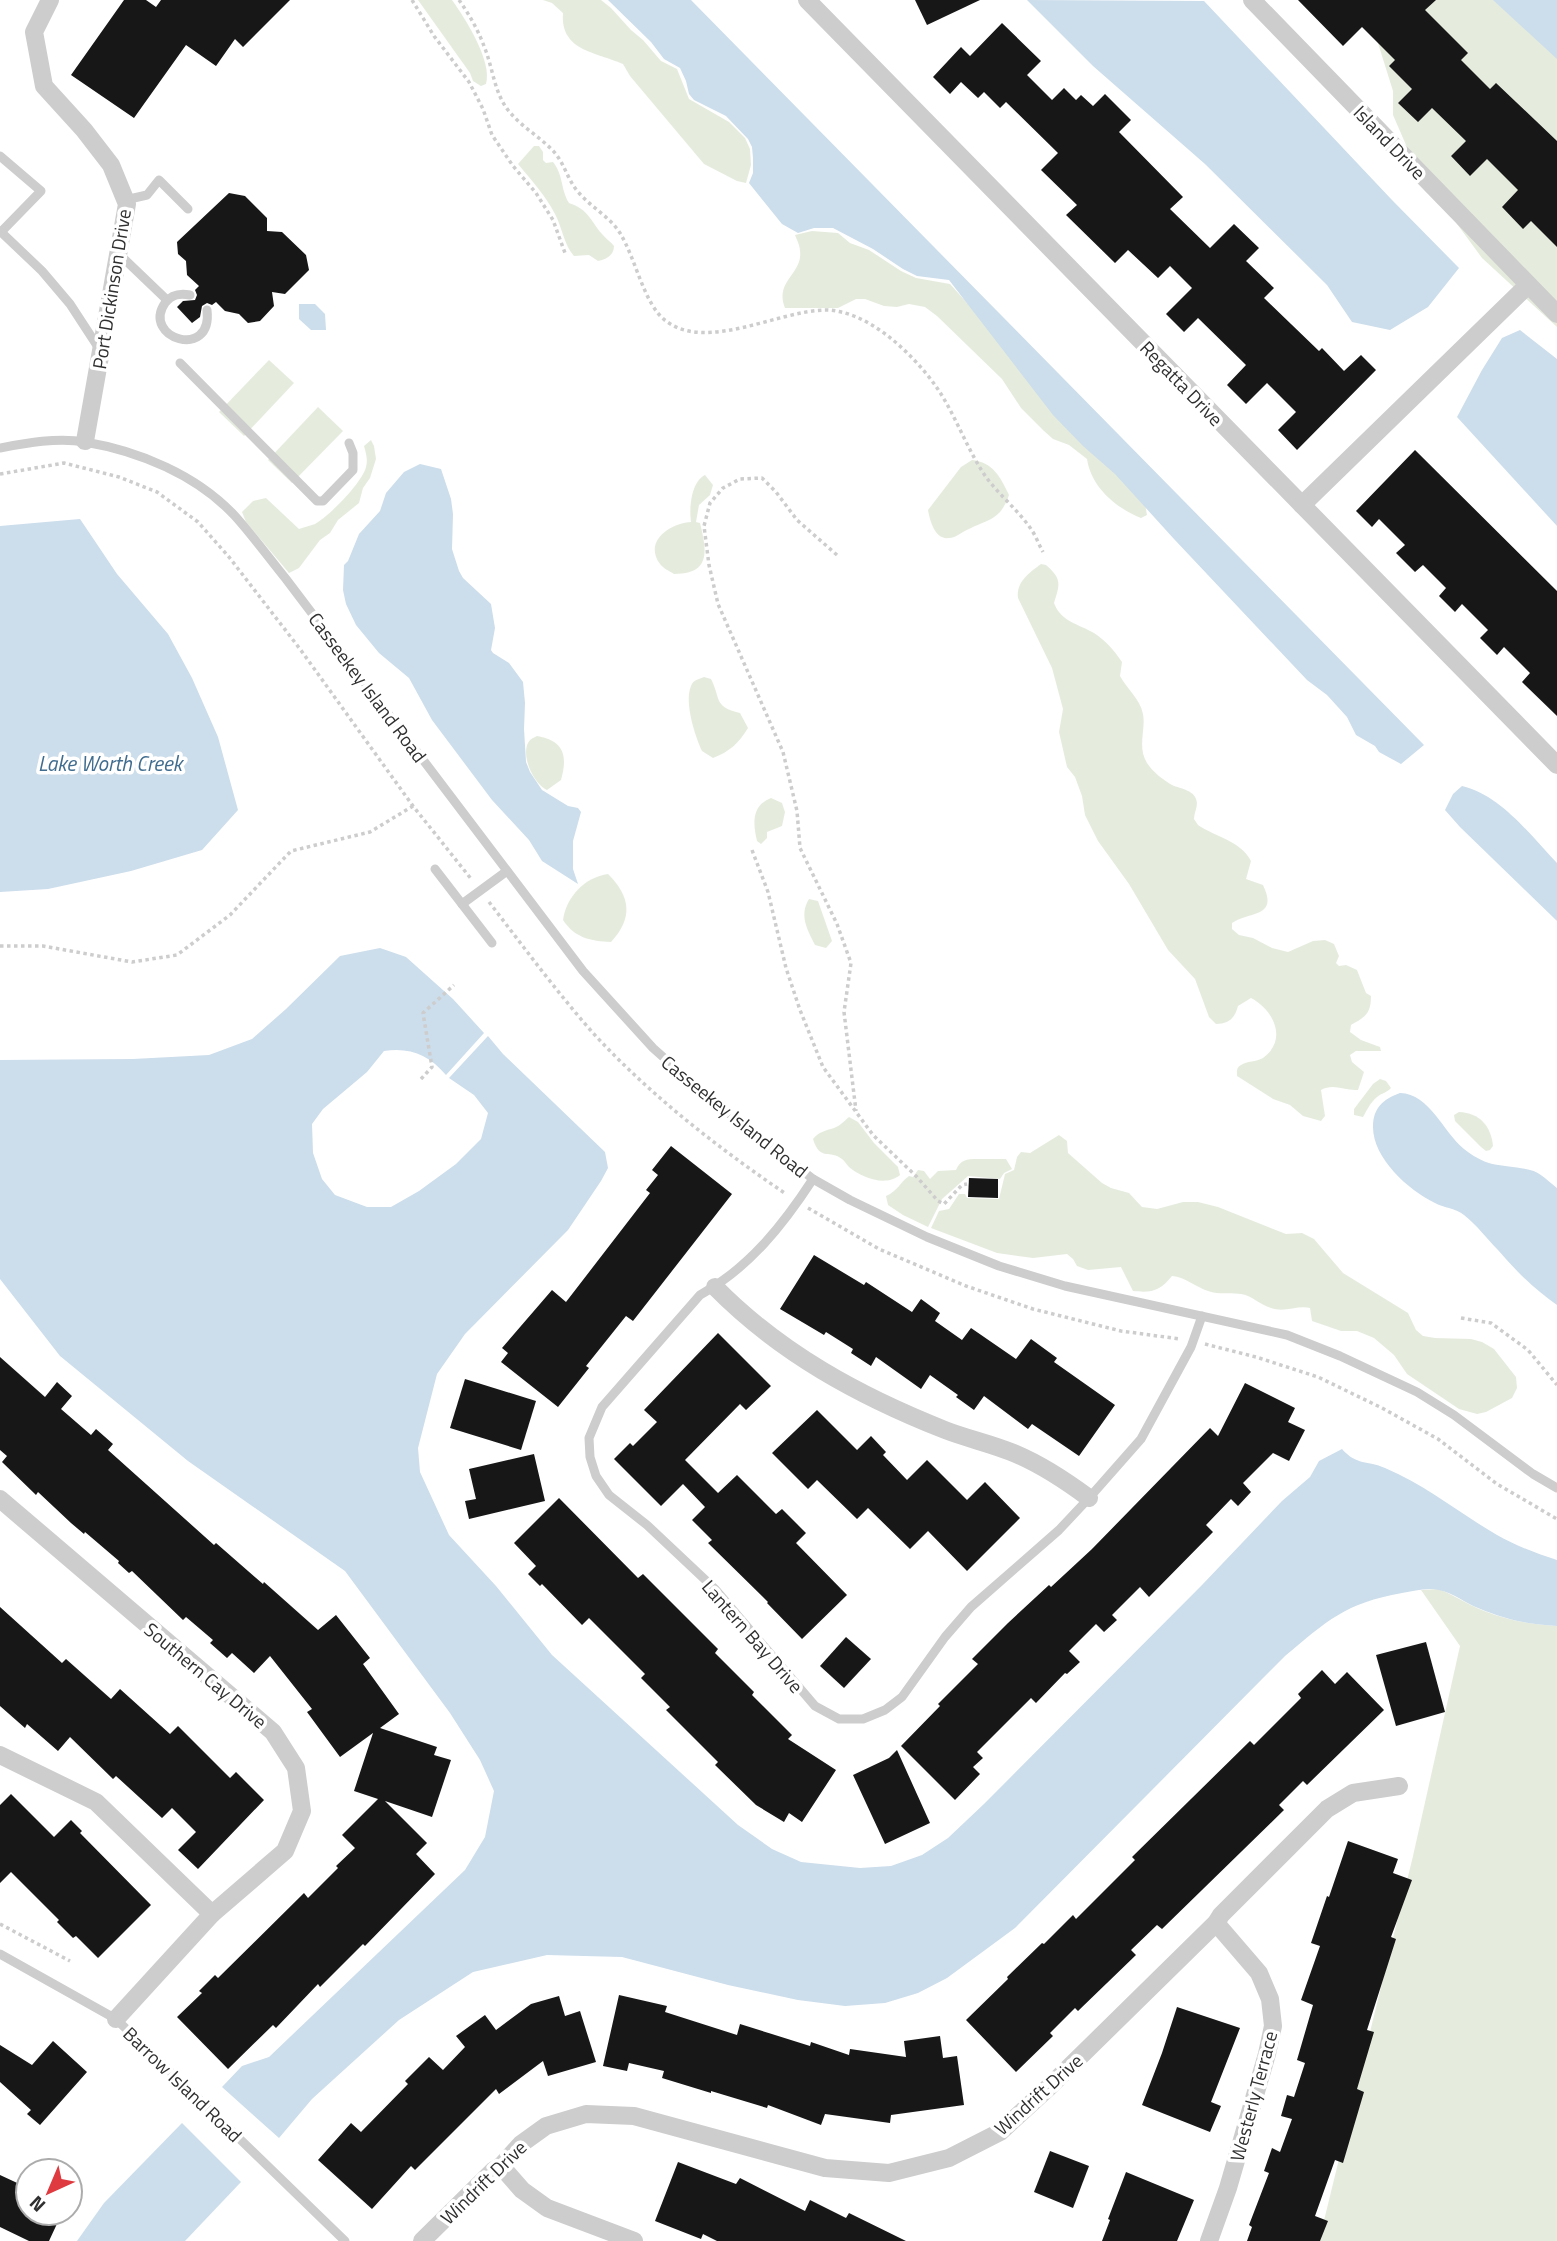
<svg xmlns="http://www.w3.org/2000/svg" width="1557" height="2241" viewBox="0 0 1557 2241" font-family="'Titillium Web',sans-serif">
<rect width="100%" height="100%" fill="#fff"/>
<g fill="#e5ecde">
<path d="M418,0H452C465,18 493,62 486,84L481,86L473,81L470,73Z"/>
<path d="M543,0H601L611,8L631,30L643,40L661,61L677,69L689,99L729,122L745,138L750,149L751,165L746,183L737,181L704,164L630,76L623,64C596,52 560,51 563,13L552,3Z"/>
<polygon points="1352,0 1557,0 1557,327 1482,258 1416,168 1393,115 1393,91 1377,40"/>
<path d="M534,146H539L543,152V160L546,163L553,162C564,176 560,188 569,203C588,209 590,220 602,234C605,238 610,241 614,246C614,255 607,259 598,261L589,255L574,256C564,245 562,227 555,214C545,195 532,181 518,164Z"/>
<path d="M812,231L838,233L850,243L869,250L901,271L916,278L950,284L1144,498L1147,515L1141,518C1116,508 1091,487 1087,459L1069,445L1053,439L1044,431L1021,408L1002,379L937,316L925,307L909,304L897,307L884,306L865,299H856L838,308H785C774,281 803,274 800,251C800,246 797,240 795,235Z"/>
<polygon points="269,360 294,383 244,436 219,412"/>
<polygon points="318,407 343,431 292,483 268,460"/>
<path d="M371,440L374,446L376,459L370,478L363,488L359,503L338,520L330,533L320,540L299,568L289,573L246,522L242,512L253,501L266,498L299,529C304,527 310,526 315,524C329,516 362,483 366,467C368,460 366,453 364,446Z"/>
<path d="M972,460C993,462 1001,478 1009,495C1000,520 991,518 969,529C963,531 956,538 949,538C935,540 930,521 928,510L961,467Z"/>
<path d="M705,475L713,485L710,495L699,505L696,522L700,523C707,551 711,574 674,574C669,571 663,568 660,564C643,541 671,523 691,522C689,508 691,482 705,475Z"/>
<path d="M1041,564L1046,565C1062,579 1060,584 1054,603C1061,622 1079,624 1094,633C1106,641 1114,650 1122,662L1120,676C1127,689 1140,699 1143,714C1146,730 1137,747 1147,763C1153,772 1162,779 1172,785C1181,789 1196,790 1197,803C1197,808 1194,814 1194,819L1198,825C1216,837 1241,841 1251,861L1246,879L1263,885C1279,918 1249,911 1232,923V929L1239,935L1253,938L1272,948L1288,952L1313,941L1325,940L1334,944L1339,956L1336,963L1339,966L1346,965L1357,970L1366,993L1371,996C1371,1014 1365,1017 1351,1025L1350,1032L1361,1040L1380,1047L1381,1051H1356L1350,1055L1352,1062L1364,1072L1358,1090C1344,1091 1334,1083 1321,1090L1325,1116L1321,1121L1303,1116L1290,1105L1273,1099L1237,1076C1237,1071 1236,1068 1241,1065C1247,1061 1256,1062 1263,1058C1288,1040 1274,1010 1251,998L1238,1006C1235,1018 1229,1024 1216,1024L1209,1017L1195,979L1168,950L1129,884L1098,841L1085,815L1082,796L1075,777L1067,767L1059,732L1063,709L1052,668L1018,598C1016,582 1029,573 1041,564Z"/>
<path d="M704,677L711,679C721,698 713,707 740,713L748,728C739,743 729,752 713,758L702,751C695,736 684,702 691,686C693,680 699,679 704,677Z"/>
<path d="M537,736C564,741 568,755 561,780L547,790C534,784 521,757 528,743C530,739 533,738 537,736Z"/>
<path d="M771,798L782,803L785,812L782,826L767,832V838L761,844L757,841C753,824 751,806 771,798Z"/>
<path d="M608,874C631,897 633,918 611,942C590,941 575,938 563,920C566,897 585,877 608,874Z"/>
<path d="M809,899L818,901L832,941L826,948L815,945C807,929 799,915 809,899Z"/>
<path d="M1380,1079L1386,1081L1391,1088C1386,1093 1382,1093 1377,1097C1370,1103 1367,1110 1363,1117L1354,1115V1109L1373,1084Z"/>
<path d="M1459,1112C1480,1113 1491,1126 1493,1146L1490,1150L1486,1151L1481,1147L1455,1121L1454,1115Z"/>
<path d="M849,1117L858,1122L874,1143L898,1167L900,1175C886,1187 862,1178 849,1167C846,1164 845,1161 842,1159C830,1149 820,1162 813,1139C820,1131 825,1131 834,1128C840,1126 844,1121 849,1117Z"/>
<path d="M1059,1135L1067,1141L1068,1153L1102,1183L1111,1188L1129,1193L1142,1207L1157,1209L1183,1202H1198L1218,1207L1286,1234L1302,1233L1314,1239L1343,1273L1408,1313L1416,1330L1423,1336L1435,1338L1471,1339L1482,1342L1494,1349L1516,1377L1517,1388L1512,1398L1486,1412L1477,1414L1459,1409L1407,1374L1394,1355L1374,1338L1357,1331H1341L1312,1321L1310,1308C1297,1305 1285,1313 1271,1308C1260,1305 1253,1296 1241,1294C1230,1292 1219,1295 1208,1291C1195,1287 1186,1277 1172,1276C1160,1291 1152,1293 1133,1291L1121,1267L1088,1270L1077,1266L1073,1259L1067,1254L1033,1258L997,1253L931,1228L939,1211L949,1209L959,1194H965L967,1198L999,1199L1005,1174L1014,1170L1017,1157L1021,1152L1030,1153Z"/>
<path d="M982,1159H1006L1012,1169L1004,1173L1000,1179L968,1176L942,1199L928,1227L903,1215L888,1205L886,1196C898,1191 900,1182 909,1176L913,1177L918,1170L924,1171L930,1179L938,1171L956,1170C961,1158 969,1159 982,1159Z"/>
<path d="M1438,1589C1452,1594 1464,1602 1477,1608C1505,1620 1527,1624 1557,1626V2241H1319L1413,1856L1460,1646L1421,1590Z"/>
</g>
<g fill="#ccddeb">
<polygon points="608,0 691,0 1424,745 1401,764 1379,752 1375,746 1356,735 1347,717 1327,695 1307,680 1174,539 1115,474 1083,446 1053,415 949,280 917,276 903,269 873,249 833,228 814,228 798,233 782,224 749,183 753,173 753,158 752,147 748,139 726,116 694,100 689,94 686,81 680,68 664,59 651,42"/>
<polygon points="1027,0 1204,1 1392,200 1459,268 1428,307 1390,330 1352,322 1327,285 1205,164 1093,66"/>
<polygon points="1493,0 1557,0 1557,59"/>
<polygon points="299,304 315,304 325,314 326,330 311,330 299,319"/>
<polygon points="1520,330 1557,359 1557,526 1457,417 1482,370 1502,338"/>
<polygon points="420,464 441,469 451,499 453,514 452,549 459,571 463,578 491,604 495,628 491,650 493,653 509,663 523,682 525,703 524,729 526,762 530,772 542,790 568,806 578,808 581,812 573,841 573,869 578,884 542,861 529,840 492,800 432,720 409,678 379,653 356,625 346,604 343,590 344,565 348,561 359,534 380,511 386,493 404,472"/>
<polygon points="80,519 117,574 168,634 192,678 218,737 238,810 202,850 131,871 48,889 0,892 0,526"/>
<path d="M1462,786C1501,795 1530,835 1557,863V921L1460,827L1445,810L1453,794Z"/>
<path d="M380,948L406,957L453,999L484,1033L446,1075C429,1055 410,1047 384,1051L367,1072L323,1109L312,1124L313,1153L322,1179L335,1195L367,1207H391L419,1191L456,1164L481,1139L488,1113L474,1095L449,1078L488,1036L503,1054L605,1152L608,1168L601,1181L568,1230L465,1334L437,1374L418,1448L420,1472L449,1535L496,1586L552,1655L738,1825L772,1849L801,1862L860,1868L891,1866L922,1855L948,1838L985,1803L1202,1585L1282,1501L1310,1477L1319,1461L1342,1449C1357,1466 1367,1460 1385,1468C1426,1485 1459,1513 1497,1535C1515,1545 1537,1554 1557,1560V1626C1526,1624 1507,1620 1478,1608C1465,1603 1454,1593 1439,1590C1427,1587 1414,1591 1402,1593C1345,1603 1327,1621 1285,1656L1015,1928L947,1978L918,1993L885,2003L845,2006L798,2000L728,1985L622,1957L547,1955L473,1972L399,2020L312,2099L279,2138L222,2087L242,2066L269,2057L465,1870L485,1837L494,1791L480,1760L450,1713L345,1571L188,1461L60,1356L0,1279V1060L133,1059L209,1055L252,1039L286,1009L340,956Z"/>
<path d="M1400,1093C1430,1094 1443,1132 1464,1149C1491,1170 1501,1163 1530,1170C1540,1172 1549,1182 1557,1188V1305C1534,1289 1516,1271 1498,1250C1487,1239 1477,1225 1464,1215C1456,1208 1444,1208 1435,1203C1408,1190 1373,1158 1373,1127C1373,1108 1383,1099 1400,1093Z"/>
<polygon points="182,2123 241,2182 185,2241 77,2241 104,2203"/>
</g>
<g fill="#171717">
<polygon points="124,0 146,0 156,7 161,0 290,0 243,47 235,39 216,66 186,45 134,118 71,75"/>
<polygon points="915,0 980,0 927,25"/>
<polygon points="1298,0 1436,0 1425,10 1468,53 1461,60 1490,89 1496,83 1557,141 1557,247 1531,221 1523,229 1502,207 1518,190 1487,159 1470,176 1451,156 1466,141 1432,108 1418,122 1398,103 1412,89 1389,66 1395,60 1362,27 1343,46"/>
<polygon points="1002,23 1041,61 1027,75 1052,100 1064,88 1076,100 1081,95 1093,106 1105,94 1131,120 1119,132 1183,197 1170,209 1210,248 1234,224 1259,248 1246,261 1274,288 1264,298 1319,351 1322,348 1344,371 1361,355 1376,370 1297,450 1278,430 1296,412 1267,383 1246,404 1227,385 1246,365 1198,318 1184,332 1166,314 1192,288 1170,266 1158,278 1128,250 1115,263 1066,215 1077,205 1041,170 1058,153 1006,102 1000,108 984,92 978,98 961,82 950,94 933,77 961,47 970,56"/>
<polygon points="229,193 245,196 267,218 267,231 282,232 306,255 309,270 285,294 272,292 274,306 260,321 248,323 239,314 225,311 216,302 212,305 207,303 202,306 200,317 192,323 177,307 183,301 195,300 197,295 195,290 199,286 187,275 186,261 178,254 177,242"/>
<polygon points="1415,450 1557,591 1557,716 1522,682 1530,673 1504,647 1497,655 1480,638 1488,630 1462,604 1455,612 1439,596 1446,588 1423,565 1415,572 1396,553 1405,545 1379,519 1372,527 1356,511"/>
<polygon points="671,1146 732,1194 633,1321 626,1316 586,1366 589,1368 558,1407 501,1362 508,1353 502,1348 552,1290 566,1302 650,1193 646,1190 658,1175 652,1170"/>
<polygon points="969,1178 998,1179 998,1198 968,1197"/>
<polygon points="814,1255 864,1285 866,1282 912,1312 921,1299 940,1313 935,1321 962,1340 971,1328 1016,1359 1031,1339 1057,1358 1054,1362 1115,1405 1079,1456 1032,1424 1028,1429 984,1396 974,1410 956,1397 958,1395 930,1375 921,1389 876,1357 871,1366 851,1353 853,1349 826,1332 824,1335 780,1309"/>
<polygon points="718,1333 771,1386 746,1410 740,1404 685,1460 718,1493 737,1475 776,1514 782,1509 806,1533 796,1543 847,1595 802,1639 767,1603 768,1602 708,1543 712,1540 692,1520 705,1507 683,1484 661,1506 614,1459 630,1443 633,1446 657,1422 644,1410"/>
<polygon points="0,1357 45,1397 57,1382 72,1396 61,1409 91,1435 96,1429 113,1444 108,1450 214,1545 216,1543 263,1584 264,1582 318,1630 336,1615 370,1658 363,1664 399,1714 380,1728 437,1747 434,1755 451,1760 432,1817 385,1801 427,1843 416,1854 435,1874 365,1946 363,1944 320,1987 318,1984 276,2028 273,2025 228,2069 177,2017 202,1993 199,1991 215,1975 218,1978 304,1893 308,1898 338,1868 336,1866 355,1848 342,1835 378,1799 354,1791 373,1733 340,1757 307,1712 312,1709 270,1656 254,1673 232,1653 227,1658 210,1643 213,1640 186,1617 183,1620 132,1571 129,1573 118,1563 119,1561 85,1532 84,1534 71,1523 38,1492 36,1495 2,1462 7,1456 0,1450"/>
<polygon points="465,1379 536,1401 521,1450 450,1428"/>
<polygon points="1245,1383 1295,1408 1288,1422 1305,1430 1289,1461 1273,1453 1243,1483 1251,1492 1238,1506 1231,1499 1206,1525 1213,1532 1149,1597 1140,1587 1112,1615 1117,1620 1104,1632 1096,1624 1069,1651 1080,1662 1067,1674 1065,1673 1036,1703 1031,1698 977,1752 983,1758 973,1767 980,1774 955,1800 901,1746 940,1706 938,1704 978,1664 972,1659 1008,1623 1049,1585 1051,1587 1092,1549 1210,1428 1218,1436"/>
<polygon points="817,1410 857,1450 871,1436 886,1452 883,1455 907,1480 927,1460 967,1500 985,1482 1020,1518 967,1571 928,1531 910,1549 868,1508 857,1519 817,1480 808,1489 772,1453"/>
<polygon points="534,1454 545,1501 469,1519 465,1501 476,1499 469,1469"/>
<polygon points="559,1498 638,1578 643,1574 718,1649 715,1653 754,1692 752,1695 792,1735 788,1739 836,1770 802,1822 789,1813 784,1822 756,1805 715,1765 718,1762 666,1710 670,1707 641,1678 645,1674 589,1618 582,1625 542,1584 540,1586 528,1574 536,1566 514,1543"/>
<polygon points="0,1607 62,1663 66,1659 111,1699 120,1689 170,1734 178,1726 230,1778 236,1772 264,1800 198,1869 178,1850 196,1832 172,1808 162,1818 116,1776 113,1779 70,1737 58,1751 27,1724 25,1728 0,1706"/>
<polygon points="846,1637 871,1659 844,1688 820,1666"/>
<polygon points="1426,1642 1445,1712 1396,1726 1376,1655"/>
<polygon points="1322,1670 1335,1684 1347,1672 1384,1710 1307,1785 1303,1781 1279,1805 1284,1810 1162,1929 1157,1925 1131,1950 1136,1955 1078,2011 1075,2008 1050,2033 1053,2036 1016,2072 966,2020 1008,1979 1007,1977 1042,1943 1044,1944 1073,1915 1076,1919 1135,1860 1132,1857 1250,1741 1254,1745 1301,1698 1298,1694"/>
<polygon points="897,1750 930,1823 885,1844 853,1775 889,1758"/>
<polygon points="11,1794 54,1837 71,1820 82,1831 80,1833 151,1905 98,1958 76,1936 73,1938 57,1922 59,1920 11,1872 0,1883 0,1805"/>
<polygon points="1348,1841 1398,1859 1393,1873 1412,1880 1391,1937 1396,1939 1367,2030 1374,2032 1357,2089 1364,2092 1343,2163 1335,2160 1315,2216 1328,2221 1320,2241 1247,2241 1252,2227 1249,2225 1269,2173 1264,2171 1272,2148 1280,2152 1292,2119 1281,2116 1287,2095 1294,2097 1305,2063 1297,2060 1313,2005 1301,2000 1320,1946 1311,1943 1327,1896 1329,1897"/>
<polygon points="619,1995 667,2006 665,2012 737,2035 740,2024 810,2046 811,2042 849,2055 850,2049 906,2057 904,2041 940,2036 943,2058 957,2056 964,2105 891,2115 890,2123 825,2114 821,2125 768,2105 767,2108 711,2091 711,2093 662,2078 664,2071 629,2063 627,2071 603,2066"/>
<polygon points="559,1996 565,2016 580,2011 596,2062 548,2076 543,2061 499,2094 496,2089 415,2170 411,2166 372,2209 318,2160 351,2123 361,2132 408,2084 405,2081 429,2057 443,2070 465,2047 456,2036 485,2015 496,2030 531,2004"/>
<polygon points="1177,2007 1240,2028 1211,2102 1221,2106 1210,2132 1142,2105 1162,2053"/>
<polygon points="53,2041 87,2072 40,2125 27,2114 31,2110 0,2082 0,2045 32,2065"/>
<polygon points="1050,2151 1089,2166 1073,2208 1034,2192"/>
<polygon points="678,2162 736,2184 740,2178 805,2211 810,2200 846,2218 849,2213 906,2241 717,2241 703,2234 701,2239 655,2221"/>
<polygon points="1126,2172 1194,2200 1177,2241 1102,2241 1110,2220 1108,2219"/>
<polygon points="0,2175 28,2188 28,2213 62,2213 49,2241 29,2241 0,2227"/>
</g>
<g fill="none" stroke-linecap="round" stroke-linejoin="round">
<g stroke="#cdcdcd" stroke-width="3.5" stroke-dasharray="3.5 3.5" stroke-linecap="butt">
<polyline points="412,0 434,36 469,82 483,109 492,135 513,166 536,193 553,220 565,253"/>
<path d="M459,0C469,14 478,30 484,46C493,68 494,92 508,110C521,127 541,137 555,153C565,165 568,181 579,193C592,208 610,217 620,233C636,259 644,305 666,321C707,352 777,311 825,310C867,310 911,352 935,385C955,413 966,448 986,477C999,495 1018,510 1031,529C1036,536 1039,545 1043,552"/>
<polyline points="0,474 64,463 119,477 157,492 198,522 229,557 300,649 413,806 472,880"/>
<polyline points="837,555 797,520 776,492 762,478 740,479 723,488 710,503 704,526 709,565 718,604 783,752 797,811 800,848 837,924 851,963 844,1012 856,1111"/>
<polyline points="752,850 768,892 786,968 800,1010 823,1067 873,1135 916,1176 938,1201 944,1204 962,1185 967,1184"/>
<path d="M489,902C523,946 556,991 593,1033C650,1095 717,1147 786,1194"/>
<polyline points="0,946 43,946 132,962 177,955 230,915 291,851 370,832 413,806"/>
<polyline points="421,1079 432,1067 423,1013 454,985"/>
<polyline points="808,1208 879,1249 966,1286 1033,1309 1121,1331 1180,1339"/>
<polyline points="1461,1318 1491,1323 1528,1350 1557,1385"/>
<polyline points="1205,1344 1256,1357 1318,1377 1382,1408 1438,1439 1497,1484 1557,1519"/>
<polyline points="0,1924 70,1961"/>
</g>
<g stroke="#cdcdcd" stroke-width="9">
<polyline points="0,156 41,191 1,232"/>
<polyline points="125,200 147,195 159,180 188,209"/>
<polyline points="0,231 42,271 70,304 100,350"/>
<polyline points="119,254 167,300"/>
<path d="M190,295C180,293 172,294 165,303C141,338 213,361 207,310"/>
<polyline points="180,363 317,501 323,501 353,470 353,453 349,443"/>
<path d="M0,448C26,443 58,437 85,442C139,451 197,475 235,516C253,536 269,558 286,579L583,971L653,1048L708,1097L813,1179L850,1200L927,1237L999,1266L1065,1286L1287,1335L1340,1356L1417,1392L1454,1415L1533,1474L1557,1488"/>
<polyline points="435,869 492,943"/>
<polyline points="462,904 507,871"/>
<path d="M813,1179C783,1225 749,1268 700,1295L602,1407L589,1438L590,1457L596,1476L609,1495L647,1525L715,1589L815,1706L839,1719H863L885,1710L902,1697L945,1637L971,1607L1059,1530L1089,1498L1141,1439L1191,1347L1202,1316"/>
<polyline points="0,1954 116,2019 345,2241"/>
</g>
<g stroke="#cdcdcd" stroke-width="18">
<polyline points="50,0 34,32 44,86 84,130 111,165 127,204 85,441"/>
<polyline points="807,0 1557,765"/>
<polyline points="1252,0 1557,314"/>
<polyline points="1302,505 1528,285"/>
<path d="M715,1287C780,1353 859,1396 945,1430C968,1439 993,1444 1016,1454C1042,1465 1066,1481 1089,1498"/>
<polyline points="0,1499 273,1732 296,1768 302,1811 285,1851 212,1914 116,2019"/>
<polyline points="0,1755 96,1802 212,1914"/>
<polyline points="501,2166 522,2190 547,2208 634,2241"/>
<polyline points="422,2241 494,2170 501,2166 521,2144 546,2126 586,2114 634,2116 825,2168 889,2173 949,2158 1000,2132 1049,2087 1216,1923 1221,1915 1327,1809 1353,1793 1399,1786"/>
<polyline points="1209,2241 1228,2188 1267,2054 1273,2026 1270,1999 1259,1973 1216,1923"/>
</g>
</g>
<g text-anchor="middle" dominant-baseline="central" stroke-width="7" stroke-linejoin="round" paint-order="stroke">
<g font-size="19" fill="#303030" stroke="#fff">
<text transform="translate(1390 142) rotate(46)">Island Drive</text>
<text transform="translate(111 289) rotate(-81)">Port Dickinson Drive</text>
<text transform="translate(1182 383) rotate(46)">Regatta Drive</text>
<text transform="translate(368 687) rotate(53)">Casseekey Island Road</text>
<text transform="translate(735 1116) rotate(39)">Casseekey Island Road</text>
<text transform="translate(753 1636) rotate(49)">Lantern Bay Drive</text>
<text transform="translate(206 1675) rotate(40)">Southern Cay Drive</text>
<text transform="translate(183 2084) rotate(44)">Barrow Island Road</text>
<text transform="translate(1038 2094) rotate(-42)">Windrift Drive</text>
<text transform="translate(1253 2096) rotate(-75)">Westerly Terrace</text>
<text transform="translate(483 2182) rotate(-44)">Windrift Drive</text>
</g>
<g font-size="21" font-style="italic" fill="#406d8f" stroke="#fff">
<text x="110" y="763">Lake Worth Creek</text>
</g>
</g>
<g transform="translate(49 2192) rotate(224)"><circle r="33" fill="#ffffff" stroke="#acacac" stroke-width="2"/>
<path d="M0-5L12 26L0 18L-12 26Z" fill="#de3a3f"/>
<text y="-10" font-size="19" font-weight="bold" text-anchor="middle" fill="#303030">N</text>
</g>
</svg>
